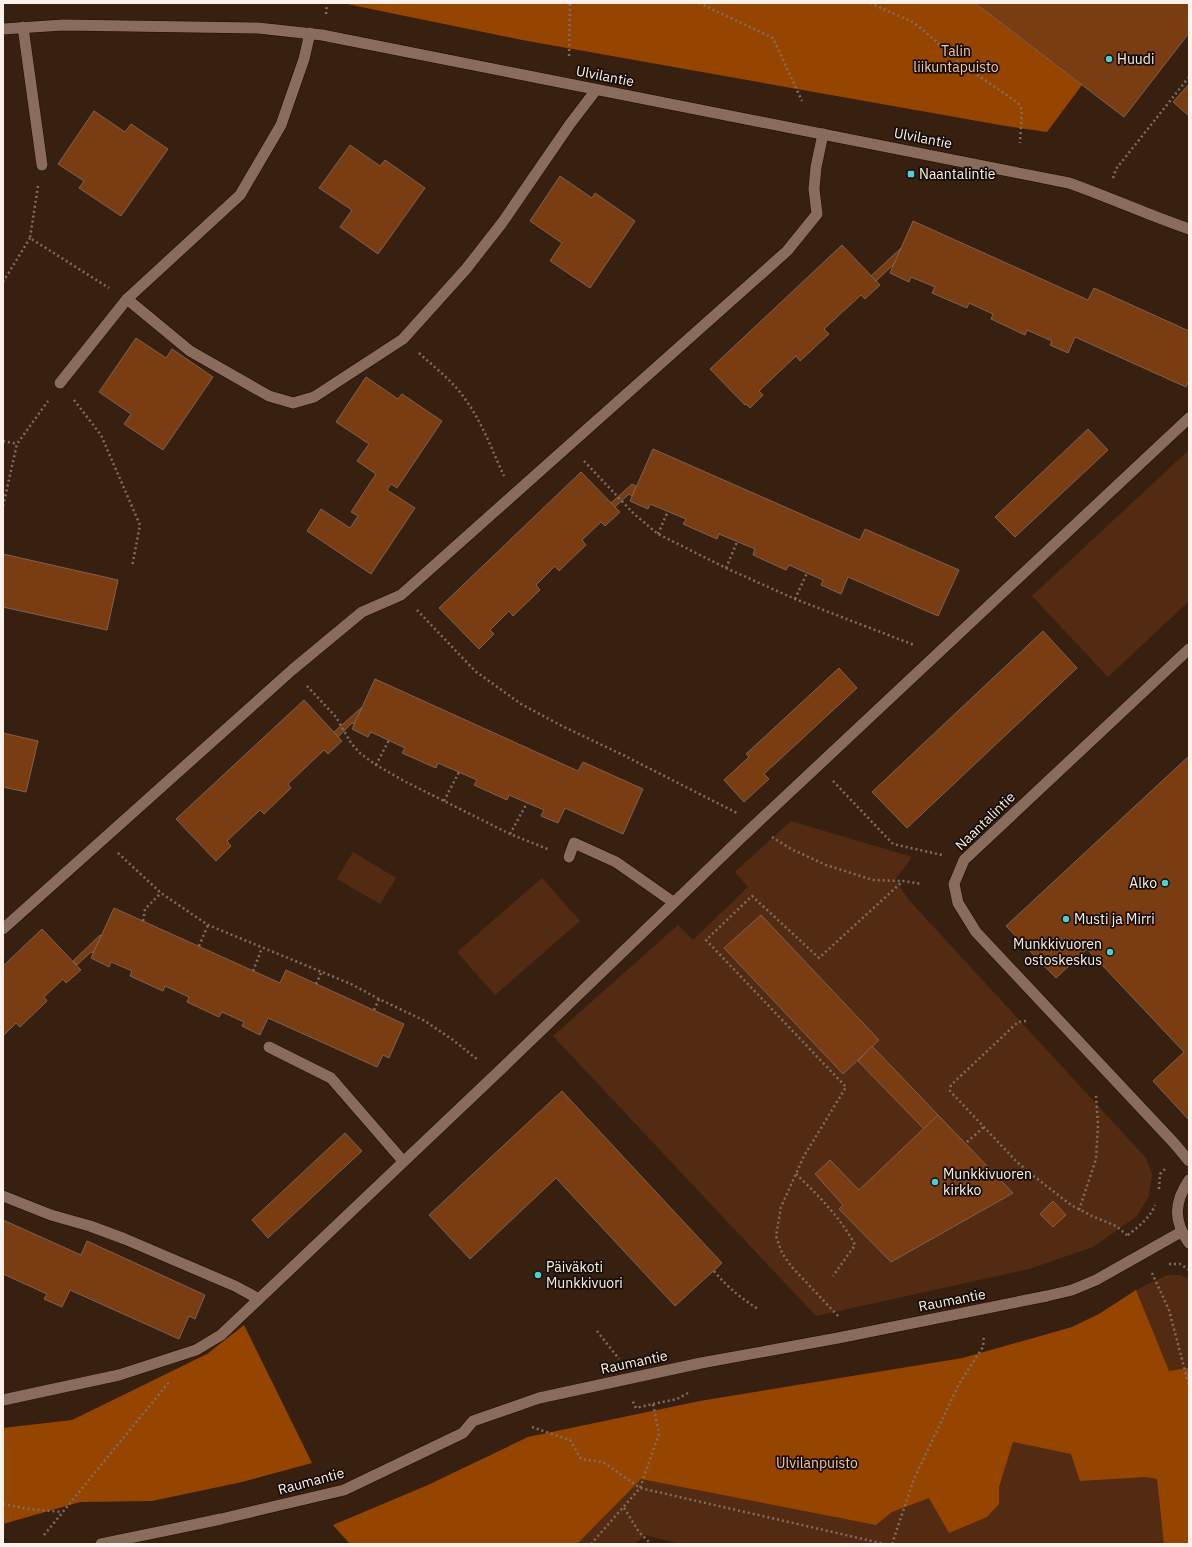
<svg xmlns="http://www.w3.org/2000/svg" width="1192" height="1547" viewBox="0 0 1192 1547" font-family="'IBM Plex Sans',sans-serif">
<rect width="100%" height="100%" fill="#382011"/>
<g fill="#522b12">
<polygon points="1189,450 1189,601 1108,677 1032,596"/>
<polygon points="791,821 912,857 895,880 908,899 1146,1158 1152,1174 1149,1196 1137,1216 1093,1247 1029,1269 816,1316 553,1036 678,925 693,940 748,887 735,872"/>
<polygon points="353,852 396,878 380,904 337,879"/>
<polygon points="542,878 580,921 495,995 457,952"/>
<polygon points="1167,1275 1180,1275 1189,1279 1189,1544 680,1544 645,1535 635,1544 350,1544 333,1525 428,1485 528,1437 700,1401 963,1358 1072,1327 1099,1314 1136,1290"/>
</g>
<g fill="#954500">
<polygon points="342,3 975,3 1082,85 1047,132 1000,125 522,40"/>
<polygon points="1136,1290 1169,1371 1189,1368 1189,1544 1164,1544 1157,1479 1145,1477 1080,1481 1071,1454 1013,1442 999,1487 999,1504 987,1517 949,1533 929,1498 892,1512 876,1525 641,1479 577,1544 350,1544 333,1525 428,1485 528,1437 700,1401 963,1358 1072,1327 1099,1314"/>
<polygon points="244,1325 312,1463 242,1482 152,1501 80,1502 3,1524 3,1428 72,1420 207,1354"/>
</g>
<g fill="#7a3d11" stroke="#7e6252">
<polygon points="975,3 1189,3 1189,33 1124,117"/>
<polygon points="1189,84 1189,116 1173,102"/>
<polygon points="94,111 125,132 131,124 168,149 121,216 79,188 84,181 58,164"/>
<polygon points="350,145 380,166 385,160 425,188 378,254 340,227 352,210 319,188"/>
<polygon points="560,176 592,198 595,193 635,221 590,288 550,261 562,243 530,221"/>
<polygon points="913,221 1088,300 1094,288 1189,331 1189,380 1186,387 1075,337 1068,353 1050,345 1052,341 1027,330 1025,335 991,319 993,314 969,303 967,308 932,293 935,287 911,277 909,282 890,273"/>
<polygon points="842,245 880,285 865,299 861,295 824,329 829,334 800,361 796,356 759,391 763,395 750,408 746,404 745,405 710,369"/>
<polygon points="901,248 894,264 876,281 871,276"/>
<polygon points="136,338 166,358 172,349 213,377 163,450 124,424 131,414 99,392"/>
<polygon points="366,377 398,399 402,394 442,421 397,488 391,484 387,490 415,508 371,574 307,531 321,509 350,528 358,516 351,512 376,474 357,461 369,444 336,422"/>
<polygon points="1088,429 1108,450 1015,537 995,517"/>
<polygon points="653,449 860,540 865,529 959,570 938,616 848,577 841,594 821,585 823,580 807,573 789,565 786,570 753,555 755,549 719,534 717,539 683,524 686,519 650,504 648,509 630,501"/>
<polygon points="581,472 620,512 605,526 601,522 582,540 586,545 559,571 555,566 536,585 540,590 513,616 509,611 490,630 494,634 479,649 439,608"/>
<polygon points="632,484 636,486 632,496 629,494 615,507 611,503"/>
<polygon points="3,554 118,580 107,630 3,607"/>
<polygon points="1043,631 1077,668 907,828 872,792"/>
<polygon points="839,668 857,688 764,774 769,779 744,802 724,780 749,757 746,754"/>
<polygon points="375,679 578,771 583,762 643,789 623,834 565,808 558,823 541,816 544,810 509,795 507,800 474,785 477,780 438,763 436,768 402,753 405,748 371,732 368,737 352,729"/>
<polygon points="304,700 342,741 328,754 324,750 288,784 291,788 264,814 260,810 227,841 231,846 216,861 176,819"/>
<polygon points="362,707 354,724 352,723 338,737 334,732"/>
<polygon points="3,733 38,741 26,792 3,787"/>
<polygon points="1189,756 1189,1120 1153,1081 1184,1052 1087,949 1056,978 1006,926"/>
<polygon points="114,908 280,983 286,970 404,1024 389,1058 383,1055 377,1067 268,1018 260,1035 242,1026 244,1022 222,1012 219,1017 187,1002 189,997 165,986 163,991 130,976 132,971 111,962 109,967 91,958"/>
<polygon points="761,915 879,1040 843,1074 724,948"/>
<polygon points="42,929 81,970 66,983 63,979 44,997 47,1001 20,1027 16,1023 3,1036 3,966"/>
<polygon points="100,935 101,936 93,953 91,952 77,965 73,961"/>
<polygon points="872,1046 938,1115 924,1129 858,1061"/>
<polygon points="562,1091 722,1263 675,1306 556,1178 470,1259 429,1215"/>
<polygon points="938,1115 1013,1193 891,1262 839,1209 843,1205 815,1174 830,1160 859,1190"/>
<polygon points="345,1133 362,1151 268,1238 252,1220"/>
<polygon points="1053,1201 1066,1215 1053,1227 1040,1214"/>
<polygon points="3,1220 81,1255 87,1241 205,1295 195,1319 189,1316 179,1339 70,1290 62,1307 44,1299 47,1294 3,1274"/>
</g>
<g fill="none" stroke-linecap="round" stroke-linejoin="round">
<g stroke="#1e0800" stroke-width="12">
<g id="service">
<polyline points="127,299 190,351 269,396 293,403 314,397 403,339 466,269 502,223 570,124 596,90"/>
<polyline points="60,383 127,299 240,195 281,125 304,59 310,33"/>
<polyline points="569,857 574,843 616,862 673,902"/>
<polyline points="3,929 292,670 362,612 401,595 787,251 817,214 814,189 816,167 823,134"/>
<polyline points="269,1047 331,1078 403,1161"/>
<polyline points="3,1400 119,1375 196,1350 221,1335 496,1074 742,837 1189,418"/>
</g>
</g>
<g stroke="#1e0800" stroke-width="12">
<g id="minor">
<polyline points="23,27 42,165"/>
<polyline points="1189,649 964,860 954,884 958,903 976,932 1174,1143 1189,1161"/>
<path d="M1189,1180C1174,1202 1173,1221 1189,1243"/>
<polyline points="3,1196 51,1215 90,1226 125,1239 235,1286 259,1299"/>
<polyline points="101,1544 221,1519 344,1490 463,1433 473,1421 539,1398 701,1363 838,1338 1047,1296 1072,1290 1096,1280 1181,1232"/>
</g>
</g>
<g stroke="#1e0800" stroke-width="12">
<path id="tertiary" d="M3,29L63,25L258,28L322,35L1069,183C1109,197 1148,215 1189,229"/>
</g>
<g stroke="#826e61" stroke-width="2.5" stroke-dasharray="2 3" stroke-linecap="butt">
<polyline points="699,3 773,38 802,101"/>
<polyline points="870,3 911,21 922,29 960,63 1018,103 1022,110 1020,143"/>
<polyline points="326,14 327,3"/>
<polyline points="569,56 570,3"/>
<polyline points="1113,178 1116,169 1189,77"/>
<polyline points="38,186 30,238 109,288"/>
<polyline points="3,282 30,238"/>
<path d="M419,353C435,368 453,381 465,399C482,422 492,450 504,476"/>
<polyline points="74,400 101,435 140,525 132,567"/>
<polyline points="3,441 17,444"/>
<polyline points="584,461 634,514 658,534 726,568 795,599 914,645"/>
<polyline points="3,506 17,444 48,401"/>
<polyline points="658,534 668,511"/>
<polyline points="726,568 737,542"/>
<polyline points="795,599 807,573"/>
<polyline points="417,610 475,671 521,704 562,726 623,755 737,813"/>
<polyline points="307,686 336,717 351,743 360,753 376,765 406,782 510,834 550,850"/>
<polyline points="376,765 389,740"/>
<polyline points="833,781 893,844 942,855"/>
<polyline points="444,801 459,772"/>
<polyline points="510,834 527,803"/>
<polyline points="772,837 791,849 826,865 873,880 902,881"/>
<polyline points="118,853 161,893 208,925 351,984 379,999 425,1021 453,1040 478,1060"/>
<polyline points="143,921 145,909 161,893"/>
<polyline points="199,946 208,925"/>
<polyline points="253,971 262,948"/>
<polyline points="316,984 322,971"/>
<polyline points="374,1010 379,999"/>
<polyline points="1026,1021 1018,1022 951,1085 950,1091 1016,1161 1031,1174 1071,1205 1092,1216 1116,1226 1128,1236"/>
<polyline points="967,1142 984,1127"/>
<path d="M796,1174C818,1195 841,1218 855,1245L833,1276"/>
<polyline points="1159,1189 1160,1174 1166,1168"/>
<polyline points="1079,1210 1096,1159 1098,1125 1096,1095"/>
<path d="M1128,1235C1138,1227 1150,1218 1155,1205"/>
<polyline points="1169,1264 1180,1264 1189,1270"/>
<path d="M714,1271C727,1287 741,1298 758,1309"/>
<polyline points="1152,1273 1169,1310 1189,1386"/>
<polyline points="838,1316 791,1266 782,1253 776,1236 781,1207 804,1156 846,1087 706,940 752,896 819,958 903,881 922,884"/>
<polyline points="597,1331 619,1359"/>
<polyline points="1188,1376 1189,1368"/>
<polyline points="653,1404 677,1399 688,1393"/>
<polyline points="532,1427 570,1440 581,1459 603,1462 640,1488 659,1434 653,1404 636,1408 632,1400"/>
<polyline points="3,1504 29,1509 62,1512"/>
<polyline points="624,1508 639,1532 651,1544"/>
<polyline points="44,1535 169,1382"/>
<polyline points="591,1544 640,1488 885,1544"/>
<polyline points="892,1544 914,1479 959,1384 983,1347 984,1335"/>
</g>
<use href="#service" stroke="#896c5b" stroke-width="11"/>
<use href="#minor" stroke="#896c5b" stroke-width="11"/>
<use href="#tertiary" stroke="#896c5b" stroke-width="11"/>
</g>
<g fill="#51ccd4" stroke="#170d07" stroke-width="1.5">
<circle cx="1109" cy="59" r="4"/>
<rect x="907" y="170" width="8" height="8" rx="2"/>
<circle cx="1165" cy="883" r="4"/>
<circle cx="1066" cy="919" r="4"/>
<circle cx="1110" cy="952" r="4"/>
<circle cx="935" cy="1182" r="4"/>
<circle cx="538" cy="1275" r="4"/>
</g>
<g text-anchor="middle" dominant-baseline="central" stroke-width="3.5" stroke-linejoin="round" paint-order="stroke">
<g font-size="14" fill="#f4c6ac" stroke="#170d07">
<text x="956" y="51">Talin<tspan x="956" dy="16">liikuntapuisto</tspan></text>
<text x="817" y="1463">Ulvilanpuisto</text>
</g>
<g font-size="14" fill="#fef1e9" stroke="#170d07" text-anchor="start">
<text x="1117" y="59">Huudi</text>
<text x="919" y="174">Naantalintie</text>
<text x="1157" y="883" text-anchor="end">Alko</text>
<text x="1074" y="919">Musti ja Mirri</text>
<text x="1102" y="944" text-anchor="end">Munkkivuoren<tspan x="1102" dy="16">ostoskeskus</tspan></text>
<text x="943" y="1174">Munkkivuoren<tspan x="943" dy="16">kirkko</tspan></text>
<text x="546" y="1267">Päiväkoti<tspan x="546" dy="16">Munkkivuori</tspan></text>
</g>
<g font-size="14" fill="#fef1e9" stroke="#170d07">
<text transform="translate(605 76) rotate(11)">Ulvilantie</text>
<text transform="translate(923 138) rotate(11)">Ulvilantie</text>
<text transform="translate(985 821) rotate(-44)">Naantalintie</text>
<text transform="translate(952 1300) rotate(-11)">Raumantie</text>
<text transform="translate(634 1362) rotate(-12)">Raumantie</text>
<text transform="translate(311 1481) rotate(-15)">Raumantie</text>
</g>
</g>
<rect width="1192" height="1547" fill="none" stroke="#fef1e9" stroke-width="8"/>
</svg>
